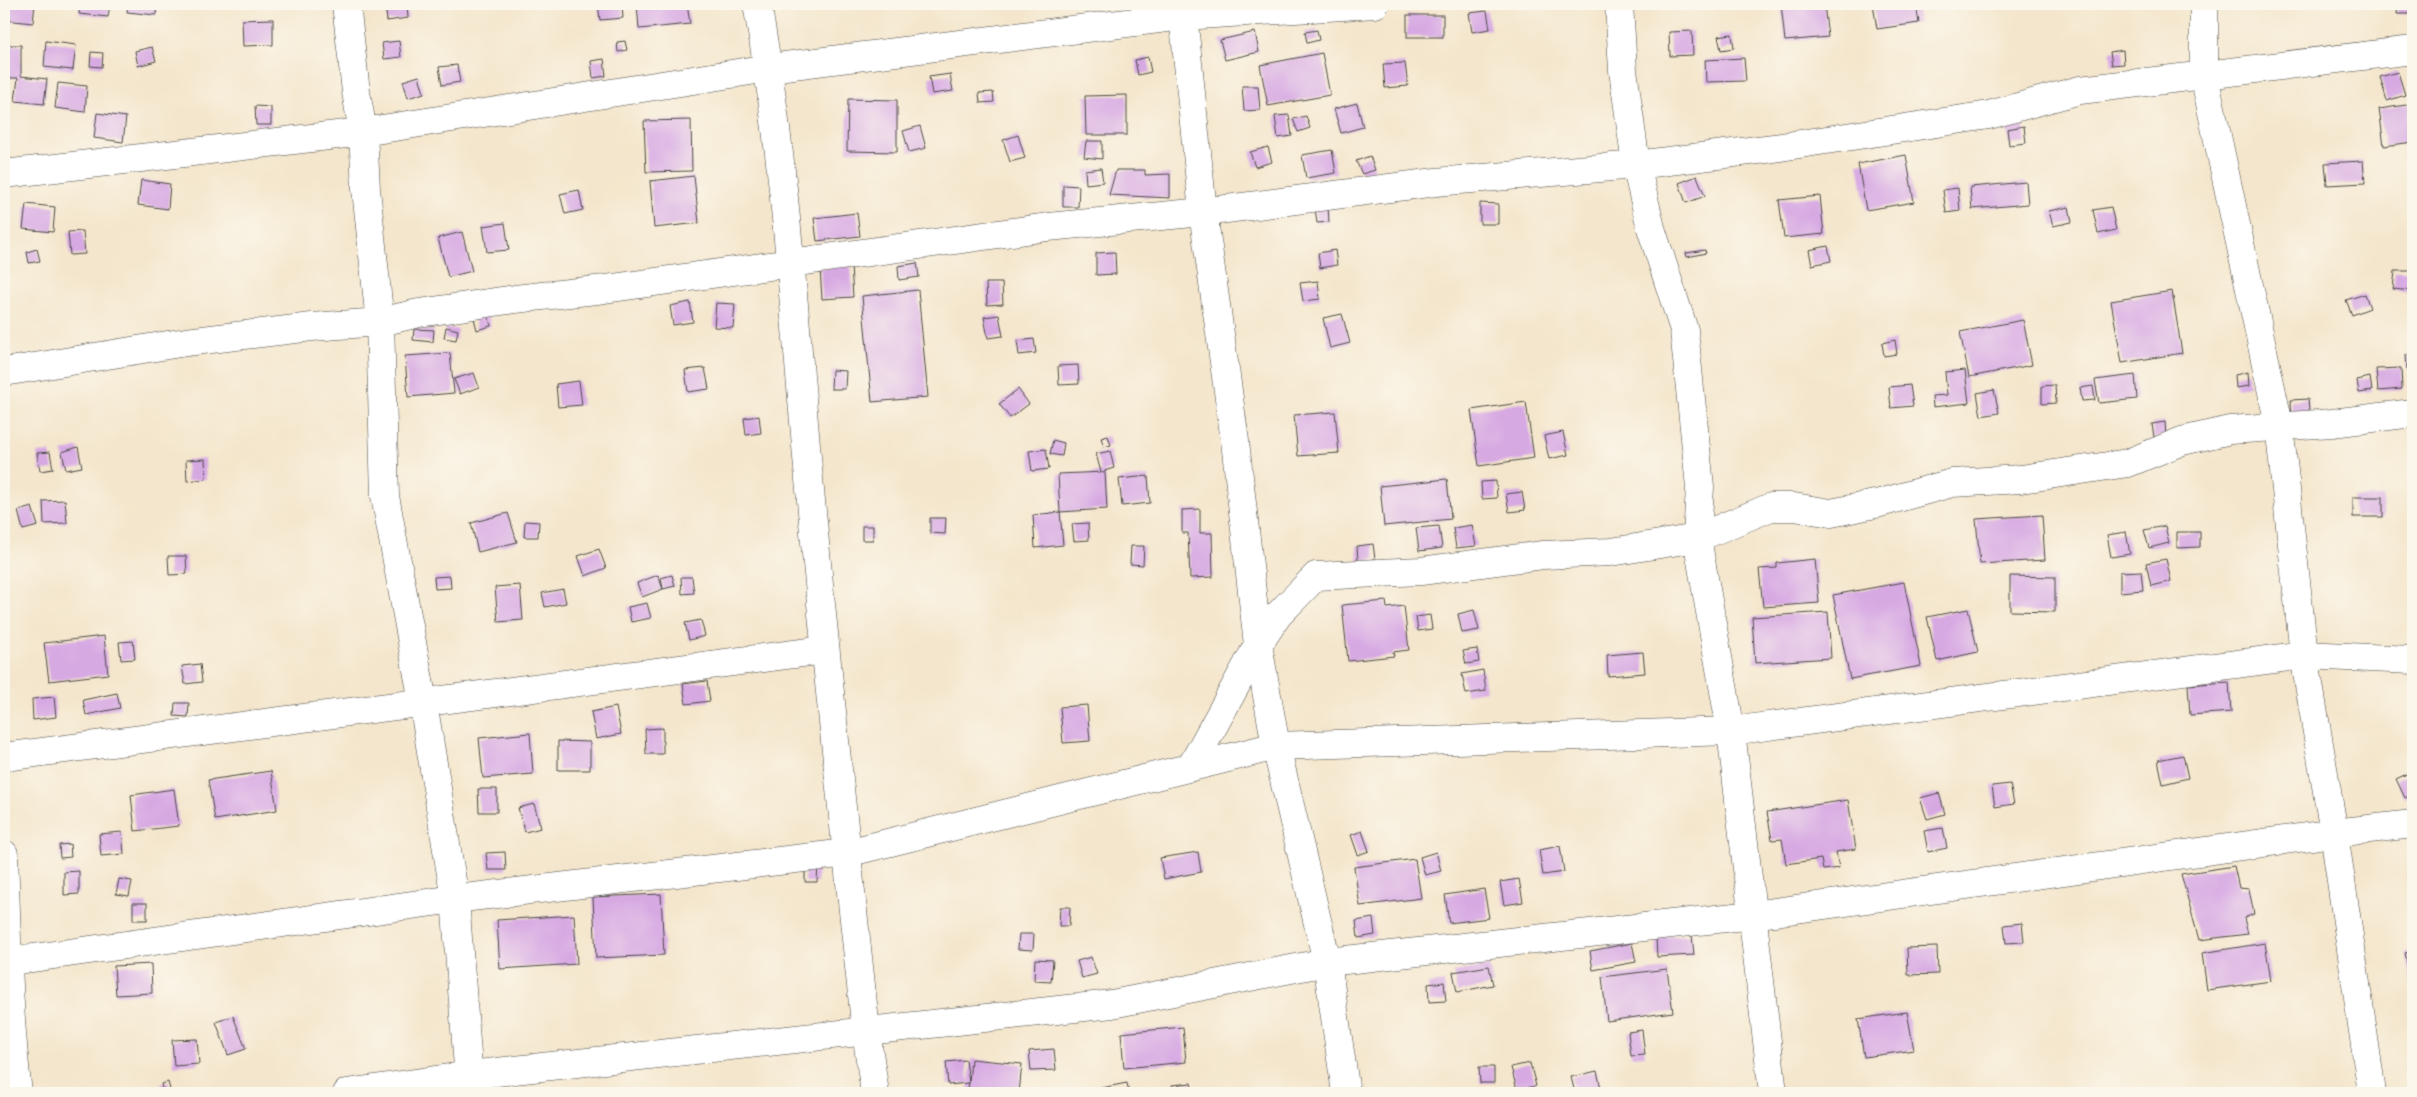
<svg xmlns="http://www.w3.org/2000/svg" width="2417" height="1097" viewBox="0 0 2417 1097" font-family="Mynerve,sans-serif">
<rect width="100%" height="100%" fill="#fbf7ec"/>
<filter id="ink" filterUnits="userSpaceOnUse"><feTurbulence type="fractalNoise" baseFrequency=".02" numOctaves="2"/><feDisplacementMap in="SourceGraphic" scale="10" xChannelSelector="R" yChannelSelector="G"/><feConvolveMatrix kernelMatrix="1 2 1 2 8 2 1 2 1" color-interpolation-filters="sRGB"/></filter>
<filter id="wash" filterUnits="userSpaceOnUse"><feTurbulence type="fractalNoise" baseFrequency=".0096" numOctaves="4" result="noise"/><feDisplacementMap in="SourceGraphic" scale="20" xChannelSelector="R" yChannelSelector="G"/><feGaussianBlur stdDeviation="1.12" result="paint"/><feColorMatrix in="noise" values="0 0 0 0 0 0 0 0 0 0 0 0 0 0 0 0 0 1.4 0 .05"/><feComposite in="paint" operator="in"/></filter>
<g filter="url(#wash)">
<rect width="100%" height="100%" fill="#f4e6cc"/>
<g id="blocks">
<g fill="#d7a9e3">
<polygon points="6,4 35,4 33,23 4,20"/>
<polygon points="80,4 110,4 108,17 79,14"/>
<polygon points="128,4 157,4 156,15 127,12"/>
<polygon points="385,4 407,4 408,18 387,21"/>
<polygon points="598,4 622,4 623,18 600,20"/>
<polygon points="637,4 687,4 690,24 639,29"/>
<polygon points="901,4 934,4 934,7"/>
<polygon points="1781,4 1824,4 1828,37 1785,41"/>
<polygon points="1873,4 1916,4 1919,23 1877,29"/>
<polygon points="2398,4 2413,4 2413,14 2397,14"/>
<polygon points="1487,11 1490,29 1472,32 1469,13"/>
<rect x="1407" y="15" width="36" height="22"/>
<polygon points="273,19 273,45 243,46 242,20"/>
<polygon points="1317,30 1319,40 1307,43 1305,32"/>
<polygon points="1692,31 1693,55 1670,56 1669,32"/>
<polygon points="1255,32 1259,52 1225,60 1220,40"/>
<polygon points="1732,34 1734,48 1721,50 1718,36"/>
<polygon points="46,41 76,45 73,70 44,67"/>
<polygon points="399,41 401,57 384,59 382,43"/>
<polygon points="625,41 627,50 618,52 617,42"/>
<polygon points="4,45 21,45 21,76 47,79 44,104 15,101 18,78 4,78"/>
<polygon points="152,47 156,61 138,66 135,51"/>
<polygon points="2123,50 2124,64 2112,65 2110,52"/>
<polygon points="91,52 103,53 102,67 90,66"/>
<polygon points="1322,53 1330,95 1268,106 1260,65"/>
<polygon points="1148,57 1151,72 1138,75 1135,60"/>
<polygon points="1744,58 1746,81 1706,82 1705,60"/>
<polygon points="604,59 606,76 593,78 591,61"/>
<polygon points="1405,63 1408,86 1385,88 1383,64"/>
<polygon points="457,65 460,82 442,85 439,67"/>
<polygon points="2398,72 2405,95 2387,101 2380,77"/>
<polygon points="950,74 953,91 932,94 929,77"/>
<polygon points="419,76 424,93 408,98 403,81"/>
<polygon points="58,83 87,86 85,112 55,108"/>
<polygon points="1242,86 1258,86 1260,110 1244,111"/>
<polygon points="993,92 994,102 980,103 979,93"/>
<polygon points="1127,95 1127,135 1086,135 1085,96"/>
<polygon points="848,99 897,100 897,152 847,151"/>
<polygon points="1357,103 1363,127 1341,133 1334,109"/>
<polygon points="2413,104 2413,142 2384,146 2379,109"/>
<polygon points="255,106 271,107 271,125 256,125"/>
<polygon points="97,113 126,117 123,142 94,138"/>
<polygon points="1289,115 1292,136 1278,138 1275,116"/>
<polygon points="1306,116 1310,128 1298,132 1293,119"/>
<polygon points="691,120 692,171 646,172 644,121"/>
<polygon points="920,126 926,148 909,152 903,131"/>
<polygon points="2024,126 2026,143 2009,145 2007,129"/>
<polygon points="1018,135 1025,158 1010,162 1003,140"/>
<polygon points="1086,141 1102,141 1102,159 1084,157"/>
<polygon points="1268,147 1272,162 1255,167 1250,152"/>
<polygon points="1332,150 1336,173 1306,178 1302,155"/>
<polygon points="1906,155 1914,202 1866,210 1858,164"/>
<polygon points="1370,156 1375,170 1362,174 1356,161"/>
<polygon points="2363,161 2365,183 2327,185 2325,163"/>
<polygon points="1101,168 1103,182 1086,184 1085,170"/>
<polygon points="1116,170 1145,170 1145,175 1170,174 1170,198 1109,195"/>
<polygon points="694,176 699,223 654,228 650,181"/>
<polygon points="1697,176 1705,196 1686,203 1679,183"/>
<polygon points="141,180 170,184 168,209 138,205"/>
<polygon points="2026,182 2028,204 1972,209 1970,187"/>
<polygon points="1063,185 1079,186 1078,207 1063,207"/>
<polygon points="1958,188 1960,211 1946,213 1943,190"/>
<polygon points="579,190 583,210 565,214 560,194"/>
<polygon points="1820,196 1824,234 1784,238 1779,200"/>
<polygon points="1480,203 1498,204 1498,224 1480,224"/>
<polygon points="26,204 55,207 53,232 23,229"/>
<polygon points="1328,207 1329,222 1317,223 1315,208"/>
<polygon points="2069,207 2072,222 2053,226 2049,211"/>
<polygon points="2111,207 2116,230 2098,234 2093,210"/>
<polygon points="857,213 860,236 817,241 814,218"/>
<polygon points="505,223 509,250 487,252 483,226"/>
<polygon points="83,231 85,254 70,255 68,232"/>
<polygon points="462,232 472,271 448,277 438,238"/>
<polygon points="1828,246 1831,261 1812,265 1809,250"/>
<polygon points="37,249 40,261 29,263 27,252"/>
<polygon points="1335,250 1337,265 1320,268 1318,253"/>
<polygon points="1705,250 1706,253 1687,257 1686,253"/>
<polygon points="1115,252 1116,274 1096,275 1096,253"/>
<polygon points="917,263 919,277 899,280 898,266"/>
<polygon points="851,266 853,297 822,299 820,268"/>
<polygon points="2395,271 2411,271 2412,291 2393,289"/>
<polygon points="1318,281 1320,299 1303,301 1300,283"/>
<polygon points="986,283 1002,283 1003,304 987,305"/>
<polygon points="918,290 928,397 872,402 862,296"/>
<polygon points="2172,291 2182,353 2122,363 2111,301"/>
<polygon points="2365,294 2370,308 2352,315 2346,300"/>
<polygon points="690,302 693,322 673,325 670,306"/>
<polygon points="716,303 735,304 733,328 714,327"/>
<polygon points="488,314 491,326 477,330 474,318"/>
<polygon points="1342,314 1350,343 1330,348 1323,318"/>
<polygon points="999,315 1003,336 988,338 984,317"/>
<polygon points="2023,320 2032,365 1969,377 1960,332"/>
<polygon points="446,327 458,330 456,340 444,338"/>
<polygon points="414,329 434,330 433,342 413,340"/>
<polygon points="1034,339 1036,353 1019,355 1017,341"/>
<polygon points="1895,340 1897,354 1884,356 1882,343"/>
<polygon points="450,353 454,393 408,397 405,356"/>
<polygon points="2413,354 2413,368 2407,369 2406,355"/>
<polygon points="1078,365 1079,384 1059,385 1058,366"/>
<polygon points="705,368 709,389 688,392 685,370"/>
<polygon points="2401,368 2402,389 2378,391 2376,369"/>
<polygon points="832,370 846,371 845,389 831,389"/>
<polygon points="1965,370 1969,403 1933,407 1932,396 1947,395 1945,372"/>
<polygon points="2248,372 2249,386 2236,388 2235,375"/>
<polygon points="474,373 479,387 460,394 454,379"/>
<polygon points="2135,375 2137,399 2099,403 2095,380"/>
<polygon points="2370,377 2372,391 2359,393 2357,380"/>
<polygon points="579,381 582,405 558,407 556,384"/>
<polygon points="1910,385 1913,406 1891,408 1889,387"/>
<polygon points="2055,385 2056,403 2042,404 2042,386"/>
<polygon points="2093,386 2095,400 2082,401 2080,388"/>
<polygon points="1018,389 1029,404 1010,418 999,404"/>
<polygon points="1994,390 1999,413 1981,416 1977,393"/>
<polygon points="2308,399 2310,421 2292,422 2291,400"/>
<polygon points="1526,402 1534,458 1479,466 1471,410"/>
<polygon points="1335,412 1339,453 1298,456 1294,415"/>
<polygon points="759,416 761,433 746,435 744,418"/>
<polygon points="2165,422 2166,436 2154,437 2152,424"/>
<polygon points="1563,432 1568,455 1549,459 1544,436"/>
<polygon points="1108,436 1111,445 1104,447 1101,438"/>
<polygon points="1053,440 1064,443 1062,456 1050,454"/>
<polygon points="78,447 82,467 66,470 62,452"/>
<polygon points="1046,449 1049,469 1032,471 1029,451"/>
<polygon points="1110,451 1114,468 1101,472 1096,454"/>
<polygon points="50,452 53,469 40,471 37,453"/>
<polygon points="205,459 206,479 187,481 186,460"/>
<polygon points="1105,472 1107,509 1060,512 1058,474"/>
<polygon points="1148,476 1150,503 1122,506 1119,479"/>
<polygon points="1447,479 1451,519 1384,526 1380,486"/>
<polygon points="1496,481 1497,498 1482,499 1481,482"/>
<polygon points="1522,492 1525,510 1509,512 1506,494"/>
<rect x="2353" y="497" width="30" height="20"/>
<polygon points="65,500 67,523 44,524 43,501"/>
<polygon points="32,507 38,526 23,530 18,511"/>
<polygon points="1200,509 1200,533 1212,533 1213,577 1190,578 1188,533 1182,533 1182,510"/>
<polygon points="1060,512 1063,545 1035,548 1033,515"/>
<polygon points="508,513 517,542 478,552 471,523"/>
<polygon points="2042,515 2045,560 1980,564 1976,519"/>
<polygon points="930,518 946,518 945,534 930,533"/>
<polygon points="525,521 539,522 538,537 524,537"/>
<polygon points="1088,523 1089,540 1074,541 1072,524"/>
<polygon points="1472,525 1476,546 1456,548 1453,528"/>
<rect x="862" y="526" width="11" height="14"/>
<polygon points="1439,526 1442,548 1419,551 1416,528"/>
<polygon points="2165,526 2169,543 2149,548 2144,530"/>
<polygon points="2126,532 2130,554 2111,557 2107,535"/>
<polygon points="2177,532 2200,532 2200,547 2177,548"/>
<polygon points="1373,544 1375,559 1358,561 1357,546"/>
<polygon points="1131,546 1144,546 1143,565 1130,564"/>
<polygon points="599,549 606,568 585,576 578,556"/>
<polygon points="168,556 186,556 187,574 169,575"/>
<polygon points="1815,559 1819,603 1763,607 1759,569 1777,568 1777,563"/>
<polygon points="2166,559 2171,581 2151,586 2146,563"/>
<polygon points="2141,571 2143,590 2120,592 2120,572"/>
<polygon points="658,575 663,589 642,597 637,583"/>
<polygon points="672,575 675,586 663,589 661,578"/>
<polygon points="450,576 451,588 435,589 434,577"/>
<polygon points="2010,576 2055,577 2055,612 2010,611"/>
<polygon points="681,577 692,577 694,593 682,594"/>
<polygon points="1904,582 1921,666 1850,679 1833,595"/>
<polygon points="520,585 523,620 498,622 495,587"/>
<polygon points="563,589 566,603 545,607 542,593"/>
<polygon points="1386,601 1387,608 1404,606 1409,650 1393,652 1394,656 1348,661 1342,605"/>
<polygon points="647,603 651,618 631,622 628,607"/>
<polygon points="1968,609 1978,652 1937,661 1927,617"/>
<polygon points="1474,610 1479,630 1462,633 1458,614"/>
<polygon points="1828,612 1831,658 1755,663 1752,617"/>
<polygon points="1430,615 1432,629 1418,631 1416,617"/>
<polygon points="701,620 705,636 689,640 685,623"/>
<polygon points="104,636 108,674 49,681 44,643"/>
<polygon points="133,641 135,659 121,660 119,642"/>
<polygon points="1477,649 1479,662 1466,664 1463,651"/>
<polygon points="1643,652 1645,673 1608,676 1607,655"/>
<polygon points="200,664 202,682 185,684 182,666"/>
<polygon points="1483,670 1486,691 1466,694 1462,674"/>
<polygon points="707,681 710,701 686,704 683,684"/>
<polygon points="2229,682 2231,712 2190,715 2188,685"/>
<polygon points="117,693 120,708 86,715 83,700"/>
<polygon points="54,697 56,717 33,720 32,699"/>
<polygon points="175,703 189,703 188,717 174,716"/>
<polygon points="1087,705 1090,741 1063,743 1060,707"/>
<polygon points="616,707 621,734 596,739 591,712"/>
<polygon points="663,728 663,754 646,754 645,729"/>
<polygon points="530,733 533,774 483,778 479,738"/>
<polygon points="558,741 590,742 590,770 558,770"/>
<polygon points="2183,755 2188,778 2163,784 2158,760"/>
<polygon points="271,771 277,810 215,820 208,780"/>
<polygon points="2413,771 2413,794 2405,798 2396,779"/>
<polygon points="2010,784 2014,804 1995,807 1992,786"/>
<polygon points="174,789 179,826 135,831 131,795"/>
<polygon points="478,789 497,789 497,812 479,812"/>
<polygon points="1939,793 1945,814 1927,819 1920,798"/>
<polygon points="1848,800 1856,849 1836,852 1839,868 1823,870 1821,859 1786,864 1782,839 1772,840 1767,812"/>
<polygon points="534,804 541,828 525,832 518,808"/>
<polygon points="1943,828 1947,848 1928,852 1924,831"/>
<polygon points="1362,831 1369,851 1358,855 1351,835"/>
<polygon points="122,832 124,854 101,856 99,834"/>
<polygon points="70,844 71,857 60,858 59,845"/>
<polygon points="1560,846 1564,872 1543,875 1539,850"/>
<polygon points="505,852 506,870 488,870 486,853"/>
<polygon points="1198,852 1201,872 1164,879 1160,858"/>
<polygon points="1436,852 1441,871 1425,875 1420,857"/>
<polygon points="1415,859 1421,898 1360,906 1354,867"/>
<polygon points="805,863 818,863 817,882 805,882"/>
<polygon points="2234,866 2239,888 2249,889 2254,914 2244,918 2248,934 2199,940 2181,874"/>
<polygon points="79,871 79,894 64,895 64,872"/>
<polygon points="119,879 132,881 129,896 116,894"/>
<polygon points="1519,879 1523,902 1504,905 1500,882"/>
<polygon points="1484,889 1489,918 1449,923 1445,895"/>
<polygon points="661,894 664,955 596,958 593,897"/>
<rect x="133" y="903" width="14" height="17"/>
<polygon points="1060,907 1070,907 1069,926 1059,926"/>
<polygon points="574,915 577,964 500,969 497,920"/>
<polygon points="1373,918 1375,935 1358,938 1356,921"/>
<polygon points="2022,923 2024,942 2006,943 2004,925"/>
<polygon points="1019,934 1034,934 1033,950 1018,949"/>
<polygon points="1692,935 1694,955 1657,957 1656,937"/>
<polygon points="1632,943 1636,962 1593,970 1590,951"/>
<polygon points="2265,943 2271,981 2207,990 2202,953"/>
<polygon points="1937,947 1938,974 1908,975 1907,948"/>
<polygon points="2413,951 2413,985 2412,985 2405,953"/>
<polygon points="1091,957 1097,974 1082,978 1077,961"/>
<polygon points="1035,959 1053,960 1051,982 1034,981"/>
<polygon points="151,964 152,993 116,995 114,966"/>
<polygon points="1489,966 1493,985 1457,992 1453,972"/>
<polygon points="1667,969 1673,1012 1607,1021 1602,977"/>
<polygon points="1444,982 1446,1001 1429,1002 1428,984"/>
<polygon points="1907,1012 1914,1050 1864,1057 1858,1019"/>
<polygon points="233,1016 246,1049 228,1055 216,1022"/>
<polygon points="1183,1027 1186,1062 1124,1068 1121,1033"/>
<polygon points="1642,1030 1645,1055 1631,1056 1628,1032"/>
<polygon points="197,1039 199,1064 174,1066 172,1040"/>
<polygon points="1054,1049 1056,1070 1031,1071 1029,1051"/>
<polygon points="971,1059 1022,1064 1019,1093 967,1093 969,1083 948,1085 946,1062 966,1060 969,1083"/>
<polygon points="1530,1063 1536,1086 1517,1090 1511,1067"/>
<polygon points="2413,1066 2413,1091 2412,1091 2409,1067"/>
<polygon points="1479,1067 1494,1067 1494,1083 1480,1083"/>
<polygon points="1597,1071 1602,1093 1575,1093 1571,1077"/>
<polygon points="168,1082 171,1093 163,1093 161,1084"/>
<polygon points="1127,1083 1129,1093 1102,1093 1101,1088"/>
<polygon points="1191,1083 1193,1093 1173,1093 1172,1085"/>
</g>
</g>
</g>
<g filter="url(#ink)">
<use href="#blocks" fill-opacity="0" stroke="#494743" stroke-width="1"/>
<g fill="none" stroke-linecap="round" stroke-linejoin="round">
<g stroke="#494743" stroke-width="29">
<g id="street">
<polyline points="346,4 356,92 363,132 366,189 380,322 385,496 423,702 455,899 470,1093"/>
<path d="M757,4C785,157 794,314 808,468C825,656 846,844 866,1032L875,1093"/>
<polyline points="1182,4 1203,212 1235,441 1258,645 1276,746 1327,962 1346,1093"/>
<polyline points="1619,4 1623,70 1636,165 1651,228 1684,330 1700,487 1697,538 1731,731 1773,1093"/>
<polyline points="2204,4 2204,75 2279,425 2304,655 2334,833 2372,1093"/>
<polyline points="4,174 363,132 769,68 1183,16 1375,4"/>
<polyline points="4,372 186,342 312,327 380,322 419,313 515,299 605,289 1048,227 1203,212 1436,182 1636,165 1774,148 1989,115 2080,90 2413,50"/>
<polyline points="4,757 825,650"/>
<polyline points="1191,767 1258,645 1278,615 1316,576 1421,571 1543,555 1611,552 1697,538 1771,507 1794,507 1831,513 1880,503 1952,483 2021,479 2128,463 2182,441 2230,430 2332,423 2413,413"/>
<path d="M4,854C7,934 8,1014 18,1093"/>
<polyline points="4,962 455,899 847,853 1276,746 1731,731 2304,655 2413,660"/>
<polyline points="347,1093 469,1075 1112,1004 1327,962 1753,915 2334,833 2413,824"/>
</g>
</g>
<use href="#street" stroke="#fff" stroke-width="28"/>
</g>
</g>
<rect width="2417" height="1097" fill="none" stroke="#fbf7ec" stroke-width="20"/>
</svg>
